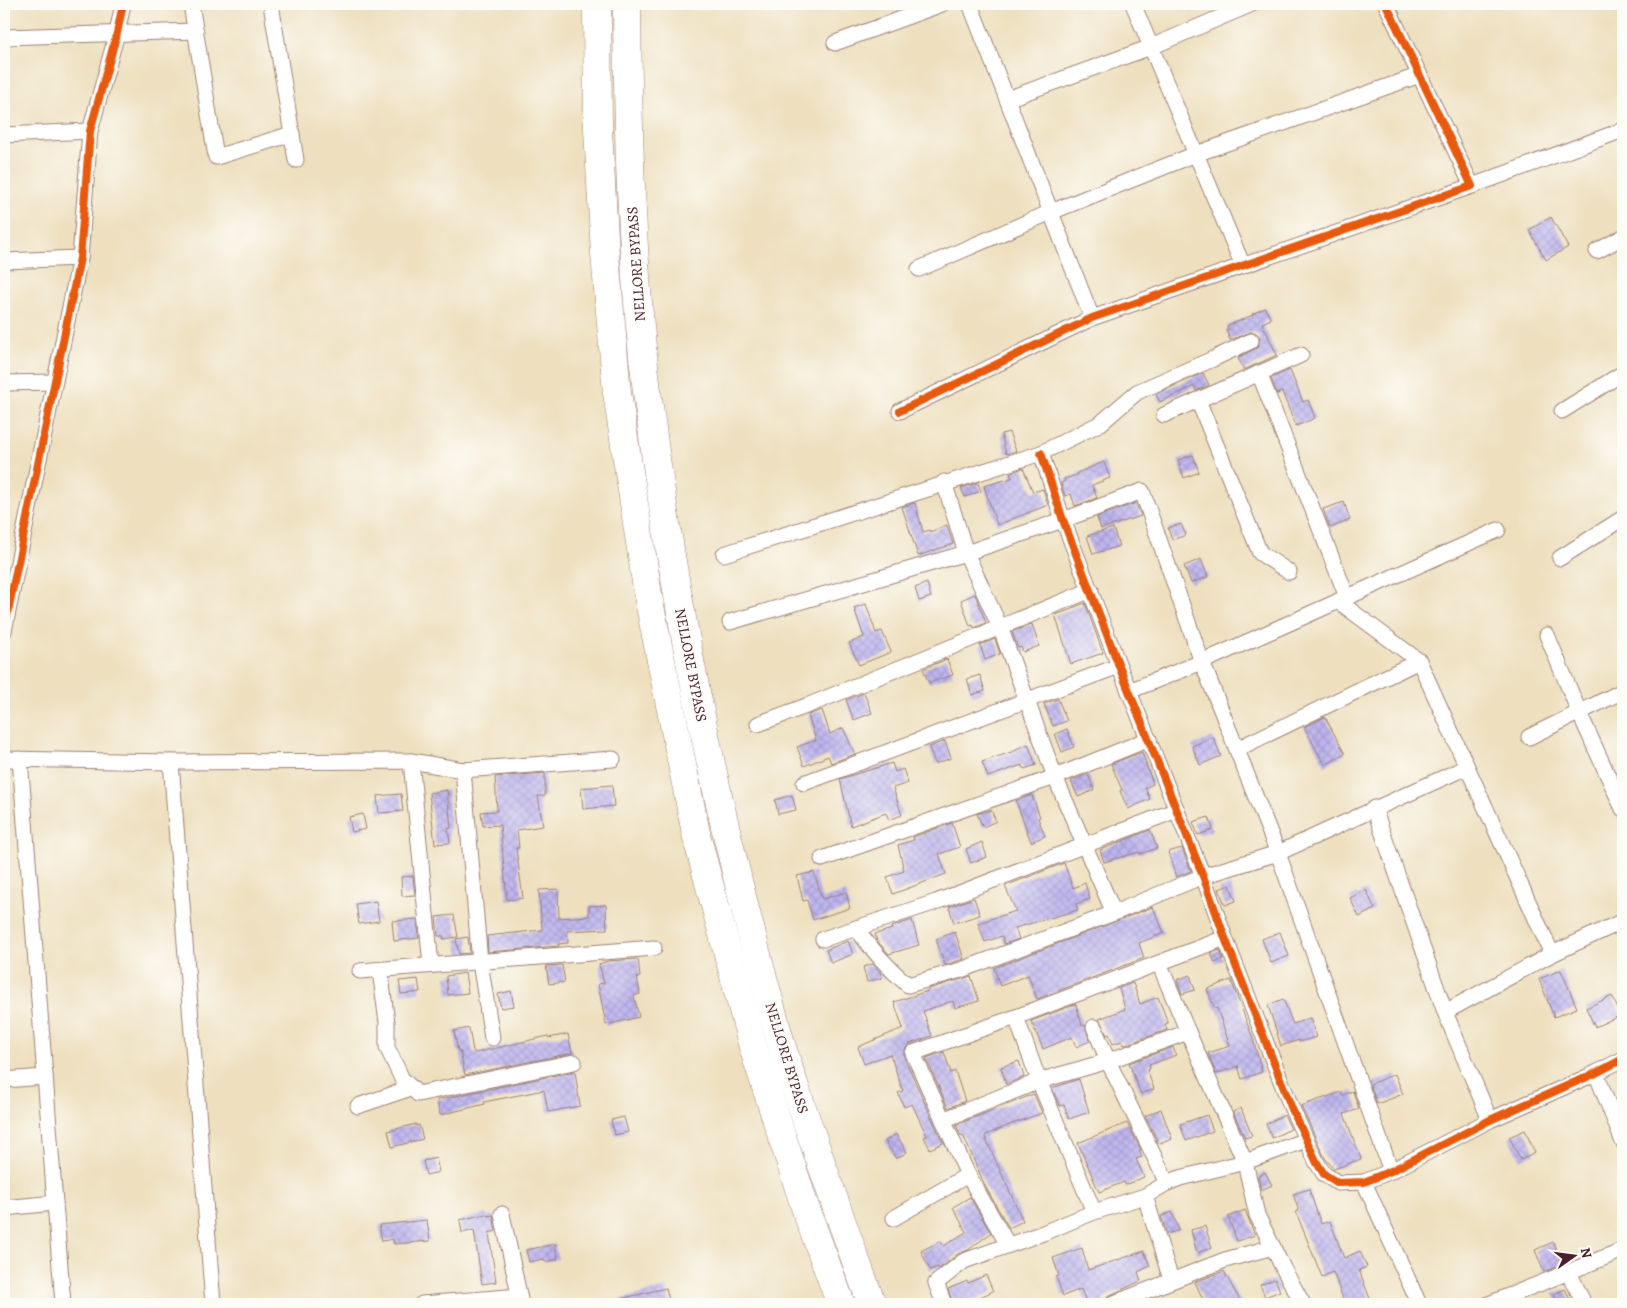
<svg xmlns="http://www.w3.org/2000/svg" width="1627" height="1308" viewBox="0 0 1627 1308" font-family="Alegreya,serif">
<defs>
<pattern id="building-cross-hatch" width="8" height="8" patternUnits="userSpaceOnUse" patternTransform="scale(1.25)"><rect width="8" height="8" fill="#bdb5ee"/><path d="M0 0l8 8M0 8l8-8" fill="none" stroke="#a49bcc"/></pattern>
</defs>
<rect width="100%" height="100%" fill="#fdfcf7"/>
<filter id="ink" filterUnits="userSpaceOnUse"><feTurbulence type="fractalNoise" baseFrequency=".02" numOctaves="2"/><feDisplacementMap in="SourceGraphic" scale="10" xChannelSelector="R" yChannelSelector="G"/><feConvolveMatrix kernelMatrix="1 2 1 2 8 2 1 2 1" color-interpolation-filters="sRGB"/></filter>
<filter id="wash" filterUnits="userSpaceOnUse"><feTurbulence type="fractalNoise" baseFrequency=".0096" numOctaves="4" result="noise"/><feDisplacementMap in="SourceGraphic" scale="20" xChannelSelector="R" yChannelSelector="G"/><feGaussianBlur stdDeviation="1.12" result="paint"/><feColorMatrix in="noise" values="0 0 0 0 0 0 0 0 0 0 0 0 0 0 0 0 0 1.4 0 .05"/><feComposite in="paint" operator="in"/></filter>
<g filter="url(#wash)">
<rect width="100%" height="100%" fill="#eee0bf"/>
<g id="blocks">
<g fill="url(#building-cross-hatch)">
<polygon points="1551,217 1568,247 1546,260 1529,230"/>
<polygon points="1265,308 1271,319 1262,323 1277,355 1244,370 1238,358 1258,347 1260,337 1256,333 1251,332 1230,340 1226,330 1228,329 1227,326 1253,315 1252,314"/>
<polygon points="1290,370 1303,402 1308,400 1315,418 1296,426 1282,392 1277,394 1271,378"/>
<polygon points="1203,373 1209,385 1196,391 1194,386 1160,402 1156,394"/>
<polygon points="1009,432 1016,451 1006,454 1001,434"/>
<polygon points="1193,455 1199,472 1184,478 1178,460"/>
<polygon points="1104,462 1110,478 1092,485 1097,498 1075,506 1071,494 1065,496 1061,483 1065,481 1064,479 1077,475 1077,473"/>
<polygon points="1023,468 1033,492 1043,489 1048,505 997,525 984,486 1012,478 1010,473"/>
<polygon points="978,483 981,491 965,497 961,488"/>
<polygon points="1344,502 1350,520 1330,528 1323,509"/>
<polygon points="915,503 923,532 930,530 930,532 947,525 953,544 918,556 902,507"/>
<polygon points="1136,503 1141,516 1101,529 1097,517"/>
<polygon points="1181,524 1186,535 1172,540 1168,528"/>
<polygon points="1113,528 1119,546 1093,554 1087,536"/>
<polygon points="1201,559 1208,577 1191,583 1184,566"/>
<polygon points="927,583 931,597 919,601 915,588"/>
<polygon points="975,594 986,623 974,628 973,625 970,626 961,600"/>
<polygon points="1085,603 1103,653 1071,664 1055,615 1072,609 1072,608"/>
<polygon points="866,604 876,633 882,631 891,652 859,665 849,643 864,637 854,608"/>
<polygon points="1032,624 1039,646 1023,652 1021,647 1018,648 1012,632"/>
<polygon points="995,639 1000,654 985,660 980,645"/>
<polygon points="947,659 953,675 929,683 923,669"/>
<polygon points="980,675 985,691 972,695 967,679"/>
<polygon points="864,693 872,713 854,720 846,700"/>
<polygon points="1058,699 1067,721 1053,726 1044,704"/>
<polygon points="822,710 830,734 843,728 855,754 831,763 828,756 804,766 797,747 816,740 808,715"/>
<polygon points="1325,717 1345,754 1325,765 1304,727"/>
<polygon points="1067,729 1074,747 1062,752 1055,734"/>
<polygon points="1213,737 1221,756 1200,765 1192,746"/>
<polygon points="945,741 951,758 935,764 929,747"/>
<polygon points="1028,744 1036,765 1024,769 1022,765 988,777 982,762 1017,750 1016,749"/>
<polygon points="1142,752 1153,784 1145,788 1150,799 1128,809 1120,791 1122,790 1111,764"/>
<polygon points="892,763 895,772 903,769 908,783 893,788 902,815 889,820 886,813 851,826 840,779"/>
<polygon points="545,773 545,796 538,796 543,826 517,830 519,848 516,848 523,898 507,900 500,825 483,826 481,812 497,811 495,777"/>
<polygon points="1088,774 1094,790 1078,797 1071,781"/>
<polygon points="612,785 614,806 583,809 581,788"/>
<polygon points="447,790 451,828 448,829 450,843 435,844 429,793"/>
<polygon points="401,794 403,811 379,813 377,796"/>
<polygon points="792,795 796,810 778,814 775,800"/>
<polygon points="1032,795 1040,817 1038,818 1045,836 1031,842 1016,801"/>
<polygon points="991,810 996,821 983,827 977,814"/>
<polygon points="363,814 366,829 352,832 349,817"/>
<polygon points="1209,817 1213,830 1198,835 1193,822"/>
<polygon points="952,823 960,847 939,854 946,874 893,894 887,877 904,871 898,845 914,840 913,837"/>
<polygon points="1150,830 1157,848 1140,854 1139,852 1104,862 1100,850"/>
<polygon points="982,842 987,857 971,863 966,849"/>
<polygon points="1182,848 1191,871 1176,877 1168,852"/>
<polygon points="1064,863 1073,888 1085,883 1090,899 1076,904 1078,910 1015,928 1019,939 1004,944 1002,936 985,942 978,923 1016,911 1005,886"/>
<polygon points="814,872 822,899 846,892 850,908 813,920 807,900 803,901 797,876"/>
<polygon points="413,876 415,895 402,896 401,877"/>
<polygon points="1230,885 1236,901 1225,905 1219,889"/>
<polygon points="558,889 559,918 589,916 589,906 606,905 607,929 567,931 568,943 558,944 559,946 488,952 487,936 542,930 539,890"/>
<polygon points="1366,890 1375,909 1359,917 1350,898"/>
<polygon points="974,898 980,915 954,923 949,907"/>
<polygon points="376,901 379,921 359,924 356,904"/>
<polygon points="1153,907 1164,933 1139,943 1144,958 1037,999 1028,975 1000,986 994,968"/>
<polygon points="454,915 458,937 444,939 443,936 438,936 436,917"/>
<polygon points="417,919 419,938 394,941 392,921"/>
<polygon points="912,920 919,945 889,954 877,941 875,934 892,929 891,927"/>
<polygon points="955,932 964,959 945,965 936,939"/>
<polygon points="1280,932 1289,956 1271,963 1262,939"/>
<polygon points="468,937 470,953 459,954 456,939"/>
<polygon points="848,941 853,954 831,963 826,950"/>
<polygon points="1220,950 1223,959 1215,963 1211,953"/>
<polygon points="638,959 640,977 637,977 640,994 634,996 639,1017 606,1025 598,984 604,983 599,964 608,961"/>
<polygon points="873,964 880,972 882,978 867,982 863,967"/>
<polygon points="562,965 565,982 549,984 546,966"/>
<polygon points="1561,970 1577,1008 1554,1017 1539,979"/>
<polygon points="465,973 468,993 448,995 446,976"/>
<polygon points="1190,975 1195,990 1182,994 1177,980"/>
<polygon points="971,976 979,1001 955,1008 953,1001 923,1011 932,1036 909,1044 904,1051 904,1057 943,1143 930,1149 924,1137 927,1136 912,1104 904,1107 898,1093 903,1091 890,1054 864,1064 858,1047 903,1028 894,1002 928,991 928,989"/>
<polygon points="418,979 420,992 401,994 399,981"/>
<polygon points="1231,980 1253,1039 1262,1072 1242,1079 1238,1066 1216,1074 1208,1053 1230,1046 1217,1008 1215,1009 1207,989"/>
<polygon points="1133,983 1140,1004 1158,997 1168,1023 1165,1024 1167,1030 1124,1045 1122,1041 1113,1044 1109,1034 1107,1035 1099,1019 1125,1009 1119,988"/>
<polygon points="511,991 514,1006 501,1008 498,994"/>
<polygon points="1612,996 1621,1015 1595,1027 1586,1008"/>
<polygon points="1283,999 1293,1024 1310,1018 1316,1037 1299,1042 1299,1040 1281,1046 1268,1005"/>
<polygon points="1076,1004 1082,1026 1085,1025 1090,1041 1076,1047 1072,1037 1043,1049 1031,1021"/>
<polygon points="469,1028 473,1051 475,1053 548,1036 549,1038 568,1034 572,1053 465,1075 460,1051 458,1051 454,1031"/>
<polygon points="1173,1047 1176,1055 1149,1065 1150,1069 1147,1070 1154,1089 1141,1094 1129,1063"/>
<polygon points="944,1052 951,1073 955,1071 965,1101 948,1108 926,1058"/>
<polygon points="1019,1061 1024,1077 1006,1084 1001,1067"/>
<polygon points="575,1071 580,1106 548,1112 544,1090 484,1102 485,1104 440,1115 437,1100"/>
<polygon points="1395,1074 1403,1094 1377,1104 1370,1084"/>
<polygon points="1079,1079 1089,1112 1069,1119 1064,1105 1060,1106 1052,1088"/>
<polygon points="1353,1091 1359,1109 1344,1114 1361,1159 1334,1169 1325,1158 1301,1106 1341,1092 1342,1095"/>
<polygon points="1034,1094 1042,1113 1009,1125 986,1135 985,1137 1023,1221 1009,1228 986,1188 963,1135 961,1136 956,1125"/>
<polygon points="1241,1108 1252,1136 1245,1138 1233,1112"/>
<polygon points="1161,1109 1172,1139 1159,1144 1145,1116"/>
<polygon points="1207,1115 1213,1131 1186,1141 1180,1124"/>
<polygon points="1284,1115 1291,1129 1272,1138 1266,1124"/>
<polygon points="624,1117 628,1132 615,1135 611,1120"/>
<polygon points="1127,1123 1141,1150 1139,1151 1142,1157 1136,1159 1144,1177 1125,1185 1124,1182 1099,1192 1078,1143"/>
<polygon points="416,1124 416,1126 419,1125 423,1139 392,1147 388,1131"/>
<polygon points="1525,1130 1535,1153 1521,1160 1509,1137"/>
<polygon points="896,1134 907,1152 896,1159 885,1141"/>
<polygon points="436,1158 439,1172 426,1175 423,1161"/>
<polygon points="1265,1172 1272,1185 1261,1190 1258,1176"/>
<polygon points="1309,1189 1321,1224 1330,1221 1344,1258 1360,1251 1367,1267 1359,1270 1372,1304 1345,1304 1333,1272 1322,1277 1296,1212 1299,1211 1293,1194"/>
<polygon points="970,1197 991,1233 968,1250 958,1254 939,1269 938,1267 930,1270 921,1251 940,1241 944,1246 966,1232 953,1207"/>
<polygon points="1245,1210 1255,1235 1237,1241 1228,1217"/>
<polygon points="1172,1212 1179,1230 1167,1234 1161,1216"/>
<polygon points="486,1214 487,1216 493,1215 496,1231 489,1233 496,1282 482,1284 474,1230 462,1233 460,1220"/>
<polygon points="427,1220 430,1241 394,1244 393,1239 382,1241 379,1225"/>
<polygon points="1205,1226 1212,1248 1197,1253 1191,1230"/>
<polygon points="1553,1242 1562,1265 1544,1272 1535,1250"/>
<polygon points="555,1244 558,1259 545,1262 544,1259 529,1262 526,1250"/>
<polygon points="1082,1248 1088,1270 1144,1251 1150,1266 1138,1272 1141,1281 1108,1296 1104,1299 1103,1304 1087,1304 1081,1289 1063,1296 1056,1277 1059,1276 1053,1258"/>
<polygon points="1224,1271 1227,1277 1242,1304 1205,1304 1195,1282"/>
<polygon points="986,1275 993,1291 966,1304 953,1304 948,1289 967,1281 968,1283"/>
<polygon points="1275,1279 1280,1291 1265,1297 1260,1285"/>
<polygon points="666,1288 670,1304 620,1304 620,1299"/>
<polygon points="1565,1289 1572,1304 1558,1304 1554,1294"/>
</g>
</g>
</g>
<g filter="url(#ink)">
<use href="#blocks" fill-opacity="0" stroke="#9c8075" stroke-width="1"/>
<g fill="none" stroke-linecap="round" stroke-linejoin="round">
<g stroke="#9c8075" stroke-width="17">
<g id="street">
<polyline points="191,4 216,157 292,134"/>
<polyline points="271,4 296,160"/>
<polyline points="970,4 1092,318"/>
<polyline points="1133,4 1243,266"/>
<polyline points="4,37 196,31"/>
<polyline points="835,43 942,4"/>
<polyline points="1007,99 1151,47 1252,4"/>
<polyline points="4,135 90,131"/>
<polyline points="1472,186 1623,130"/>
<polyline points="1597,251 1623,237"/>
<polyline points="4,261 80,258"/>
<polyline points="919,269 1051,212 1196,154 1420,75"/>
<polyline points="1259,373 1347,597"/>
<polyline points="4,383 54,382"/>
<polyline points="1198,400 1260,553 1289,572"/>
<polyline points="900,411 1092,318 1472,186 1386,4"/>
<polyline points="1562,411 1623,373"/>
<polyline points="1164,415 1301,355"/>
<polyline points="1041,453 1063,520 1119,666 1203,876 1225,938 1292,1109 1317,1163 1324,1174 1338,1183 1364,1182 1391,1171 1490,1120 1596,1073 1623,1059"/>
<polyline points="944,482 966,553 1000,627 1055,777 1114,913"/>
<polyline points="724,554 1041,453 1101,423 1137,392 1213,359 1251,341"/>
<polyline points="1560,558 1623,518"/>
<polyline points="1338,601 1419,661 1552,954"/>
<polyline points="730,622 966,553 1063,520 1142,491 1202,662 1129,691"/>
<polyline points="4,631 80,258 90,131 117,33 123,4"/>
<polyline points="1547,635 1579,712 1623,809"/>
<polyline points="758,724 809,705 1091,590"/>
<polyline points="1529,737 1623,691"/>
<polyline points="1237,749 1419,661"/>
<polyline points="4,759 171,762 411,761 463,770 613,759"/>
<polyline points="20,759 63,1304"/>
<polyline points="411,761 431,965"/>
<polyline points="171,762 213,1304"/>
<polyline points="463,770 480,962 492,1038"/>
<polyline points="804,783 1119,666"/>
<polyline points="1374,808 1445,1012 1490,1120"/>
<polyline points="822,859 1055,777 1149,739"/>
<path d="M856,928C871,949 888,968 908,985L961,970L1114,913L1203,876L1278,853L1467,767"/>
<polyline points="823,939 936,902 1177,810"/>
<polyline points="380,970 387,1022 387,1047 402,1079 418,1094 574,1062"/>
<polyline points="360,971 654,948"/>
<polyline points="1445,1012 1552,954 1623,921"/>
<polyline points="1016,1017 1039,1081 1094,1212"/>
<polyline points="1094,1027 1108,1061 1167,1183"/>
<polyline points="1188,1032 1245,1162 1257,1215 1283,1268 1303,1304"/>
<polyline points="1596,1073 1623,1142"/>
<polyline points="4,1080 45,1077"/>
<polyline points="358,1106 411,1088"/>
<polyline points="943,1120 1039,1081 1108,1061 1188,1032 1159,963"/>
<polyline points="1391,1171 1278,853 1202,662 1498,530"/>
<polyline points="1364,1182 1419,1304"/>
<polyline points="1145,1196 1171,1280"/>
<polyline points="4,1208 55,1203"/>
<polyline points="502,1214 521,1304"/>
<polyline points="894,1218 968,1175"/>
<polyline points="1008,1245 968,1175 913,1053 1016,1017 1225,938"/>
<polyline points="1569,1272 1584,1304"/>
<polyline points="422,1304 519,1296"/>
<polyline points="944,1304 936,1283 964,1261 1043,1233 1094,1212 1145,1196 1167,1183 1180,1178 1245,1162 1306,1140"/>
<polyline points="1112,1304 1225,1260 1273,1247"/>
<polyline points="1489,1304 1623,1250"/>
</g>
</g>
<g stroke="#9c8075" stroke-width="29">
<g id="highway">
<polyline points="597,4 598,129 605,254 617,393 649,601 697,838 753,1047 806,1210 841,1304"/>
<path d="M627,4C628,133 631,263 647,391C674,608 719,822 778,1033C786,1063 797,1092 807,1122C828,1183 849,1244 872,1304"/>
</g>
</g>
<use href="#street" stroke="#fff" stroke-width="15"/>
<use href="#highway" stroke="#fff" stroke-width="28"/>
<g stroke="#fdfcf7" stroke-width="11">
<g id="cycleway">
<polyline points="900,411 1092,318 1472,186 1386,4"/>
<polyline points="1041,453 1063,520 1119,666 1203,876 1225,938 1292,1109 1317,1163 1324,1174 1338,1183 1364,1182 1391,1171 1490,1120 1596,1073 1623,1059"/>
<polyline points="4,631 80,258 90,131 117,33 123,4"/>
</g>
</g>
<use href="#cycleway" stroke="#e8590c" stroke-width="8"/>
</g>
</g>
<g text-anchor="middle" dominant-baseline="central" stroke-width="4" stroke-linejoin="round" paint-order="stroke">
<g font-size="15" fill="#4a1f2b" stroke="#fdfcf7">
<text transform="translate(636 264) rotate(-94)">NELLORE BYPASS</text>
<text transform="translate(691 665) rotate(79)">NELLORE BYPASS</text>
<text transform="translate(787 1058) rotate(73)">NELLORE BYPASS</text>
</g>
</g>
<rect width="1627" height="1308" fill="none" stroke="#fdfcf7" stroke-width="20"/>
<g transform="translate(1574 1256) rotate(76)" stroke="#fdfcf7" stroke-width="4" paint-order="stroke">
<path d="M0-4L9 19L0 12L-9 19Z" fill="#4a1f2b"/>
<text y="-8" font-size="14" font-weight="bold" text-anchor="middle" fill="#4a1f2b">N</text>
</g>
</svg>
